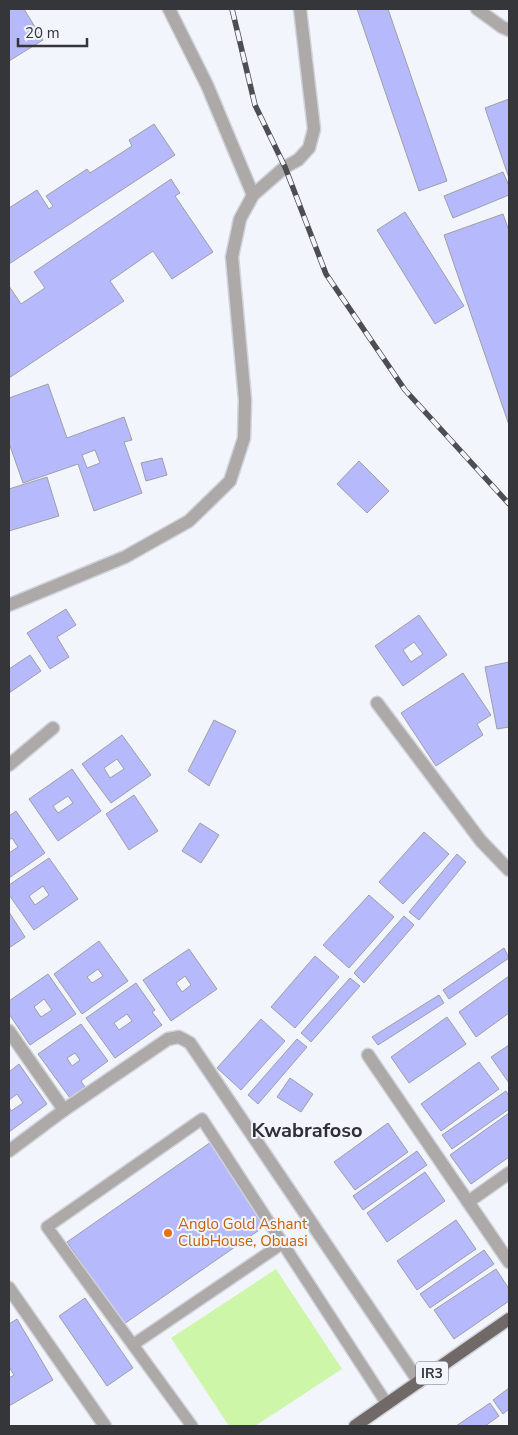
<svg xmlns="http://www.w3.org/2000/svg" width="518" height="1435" viewBox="0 0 518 1435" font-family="'Nunito Sans',sans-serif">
<rect width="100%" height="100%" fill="#f3f5fd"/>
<polygon fill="#cdf6a9" points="276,1269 342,1369 255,1426 229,1426 171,1338"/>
<g fill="#b6b9fc" stroke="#9e9fa6" fill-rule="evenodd">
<polygon points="9,9 24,9 43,40 9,61"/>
<polygon points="357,9 388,9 447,181 419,191"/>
<polygon points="509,99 509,178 485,108"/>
<polygon points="154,124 175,155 9,264 9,208 37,190 49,209 53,206 46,196 87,169 90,173 132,146 129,140"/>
<polygon points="503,172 509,186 509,195 453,218 444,196"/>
<polygon points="171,179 180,193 175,196 213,252 172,279 153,251 110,281 124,301 9,378 9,286 21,304 45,288 34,272"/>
<polygon points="405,212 464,306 435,324 377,230"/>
<polygon points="503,214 509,231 509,425 444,235"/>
<path d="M48,384L67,438L124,417L132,440L124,442L142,493L94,511L78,464L23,483L9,443V398ZM95,450L100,463L87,468L82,455Z"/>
<polygon points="162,458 167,475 146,481 141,463"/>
<polygon points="359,461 389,491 367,513 337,484"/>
<polygon points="47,477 59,516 9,531 9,489"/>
<polygon points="66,609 76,625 57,637 69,657 50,669 27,633"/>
<path d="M419,615L447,655L403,686L375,646ZM414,642L423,654L411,662L403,650Z"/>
<polygon points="30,655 41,671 9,693 9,669"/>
<polygon points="509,662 509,727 497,729 485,667"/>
<polygon points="463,673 491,715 477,724 483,735 436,766 401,713"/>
<polygon points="214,720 236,731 209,786 188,771"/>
<path d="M122,735L151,775L111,803L82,764ZM117,759L124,769L110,778L104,768Z"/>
<path d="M72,769L101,811L58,841L29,799ZM68,796L73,803L58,813L53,806Z"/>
<polygon points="134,795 158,831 129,850 106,814"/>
<polygon points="16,811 45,853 9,878 9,853 18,847 12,838 9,840 9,816"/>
<polygon points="200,823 219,835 201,863 182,851"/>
<polygon points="424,832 449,854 403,904 379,882"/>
<polygon points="457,854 466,862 419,920 409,912"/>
<path d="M49,858L78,899L34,930L9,895V885ZM43,886L49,895L35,905L29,896Z"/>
<polygon points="369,895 394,917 349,968 323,945"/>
<polygon points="9,912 25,937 9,948"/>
<polygon points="404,916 414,925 364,983 354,973"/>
<path d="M99,941L128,981L82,1014L54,974ZM98,969L103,976L92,983L87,977Z"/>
<polygon points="504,948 509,958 449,999 443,990"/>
<path d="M189,949L217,989L171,1021L143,980ZM185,976L191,985L182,992L176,983Z"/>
<polygon points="315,956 339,977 295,1028 271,1007"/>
<path d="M48,974L76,1014L30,1045L9,1014V1001ZM44,999L52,1010L41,1017L34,1007Z"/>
<polygon points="509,976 509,1013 476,1037 459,1012"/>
<polygon points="350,978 360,986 311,1042 301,1033"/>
<path d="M136,983L155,1010L152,1012L162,1025L115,1058L86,1018ZM127,1014L132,1021L119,1030L114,1023Z"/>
<polygon points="439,995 444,1003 378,1045 372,1037"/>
<polygon points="447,1017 466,1044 409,1083 391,1057"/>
<polygon points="261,1019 285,1041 241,1090 217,1068"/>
<path d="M81,1024L108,1061L81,1081L85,1087L70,1098L38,1054ZM75,1053L80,1060L72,1066L67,1058Z"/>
<polygon points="297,1039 307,1047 258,1104 248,1095"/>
<polygon points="509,1045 509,1083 491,1057"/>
<polygon points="479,1062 499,1089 441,1131 421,1104"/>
<polygon points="19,1064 47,1104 9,1132 9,1107 11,1111 23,1103 17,1094 9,1100 9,1072"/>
<polygon points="290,1078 313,1094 301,1112 277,1097"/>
<polygon points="506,1091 509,1096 509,1109 452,1149 442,1135"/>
<polygon points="509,1113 509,1157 471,1184 450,1155"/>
<polygon points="388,1123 408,1152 355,1190 334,1162"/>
<polygon points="211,1142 268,1224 124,1324 67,1242"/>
<polygon points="417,1151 427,1165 363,1210 353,1196"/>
<polygon points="425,1172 445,1201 387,1242 367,1213"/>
<polygon points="456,1220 476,1249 417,1290 397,1261"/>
<polygon points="484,1250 494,1264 430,1308 420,1294"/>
<polygon points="496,1269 509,1289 509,1301 454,1339 434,1310"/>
<polygon points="85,1298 133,1368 107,1386 59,1316"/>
<polygon points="17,1319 53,1380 9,1406 9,1378 14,1375 9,1367 9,1324"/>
<polygon points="509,1388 509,1409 503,1414 493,1400"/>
<polygon points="490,1403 499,1416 485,1426 456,1426"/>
</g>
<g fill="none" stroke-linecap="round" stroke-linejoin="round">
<g stroke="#d1d3da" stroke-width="14">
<g id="lane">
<polyline points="134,1344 283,1243"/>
<polyline points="192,1426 47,1227 202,1119 387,1404"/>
</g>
</g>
<g stroke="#d1d3da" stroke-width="15">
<g id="street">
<polyline points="169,9 207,85 253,195"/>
<polyline points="477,9 502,27 509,30"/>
<polyline points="9,605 125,557 189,521 230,481 244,438 245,400 232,257 240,219 253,195 285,167 298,160 309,148 314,129 300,9"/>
<polyline points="377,703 481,841 509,870"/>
<polyline points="9,765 53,728"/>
<polyline points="9,1031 64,1110"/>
<polyline points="368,1055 509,1262"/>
<polyline points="9,1151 64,1110 168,1039 179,1037 190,1043 419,1382"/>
<polyline points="468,1202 509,1173"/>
<polyline points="9,1288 105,1426"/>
</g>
</g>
<g stroke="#d1d3da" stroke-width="15">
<polyline id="primary" points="355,1426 509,1319"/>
</g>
<use href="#lane" stroke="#aca9a8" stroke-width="11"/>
<use href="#street" stroke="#aca9a8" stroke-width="12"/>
<use href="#primary" stroke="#706967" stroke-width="12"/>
<g stroke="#4d4e52" stroke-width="5.5">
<polyline id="rail" points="232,9 255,105 285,167 326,274 405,390 509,504"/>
</g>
<use href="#rail" stroke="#f3f5fd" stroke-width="4" stroke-dasharray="11" stroke-linecap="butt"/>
</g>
<circle fill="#e8710a" stroke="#f3f5fd" stroke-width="2" cx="168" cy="1233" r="5"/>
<g text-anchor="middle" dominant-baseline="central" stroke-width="4" stroke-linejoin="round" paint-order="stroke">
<rect fill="#f3f5fd" stroke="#6e6f74" stroke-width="1" x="416" y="1361.5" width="32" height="23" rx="4"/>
<g font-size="14" font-weight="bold" fill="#353639">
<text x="432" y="1373">IR3</text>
</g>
<g font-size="15" fill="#c56008" stroke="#f3f5fd" text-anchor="start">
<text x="178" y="1224">Anglo Gold Ashant<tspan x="178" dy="17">ClubHouse, Obuasi</tspan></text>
</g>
<g font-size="20" font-weight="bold" fill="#2e3035" stroke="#f3f5fd">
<text x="307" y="1130">Kwabrafoso</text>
</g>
</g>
<rect width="518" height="1435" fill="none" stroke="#353639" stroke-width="20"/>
<path d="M18 38v8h69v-8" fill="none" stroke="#353639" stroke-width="2.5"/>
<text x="25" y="38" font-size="15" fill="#353639" stroke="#f3f5fd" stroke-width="4" paint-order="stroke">20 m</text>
</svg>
